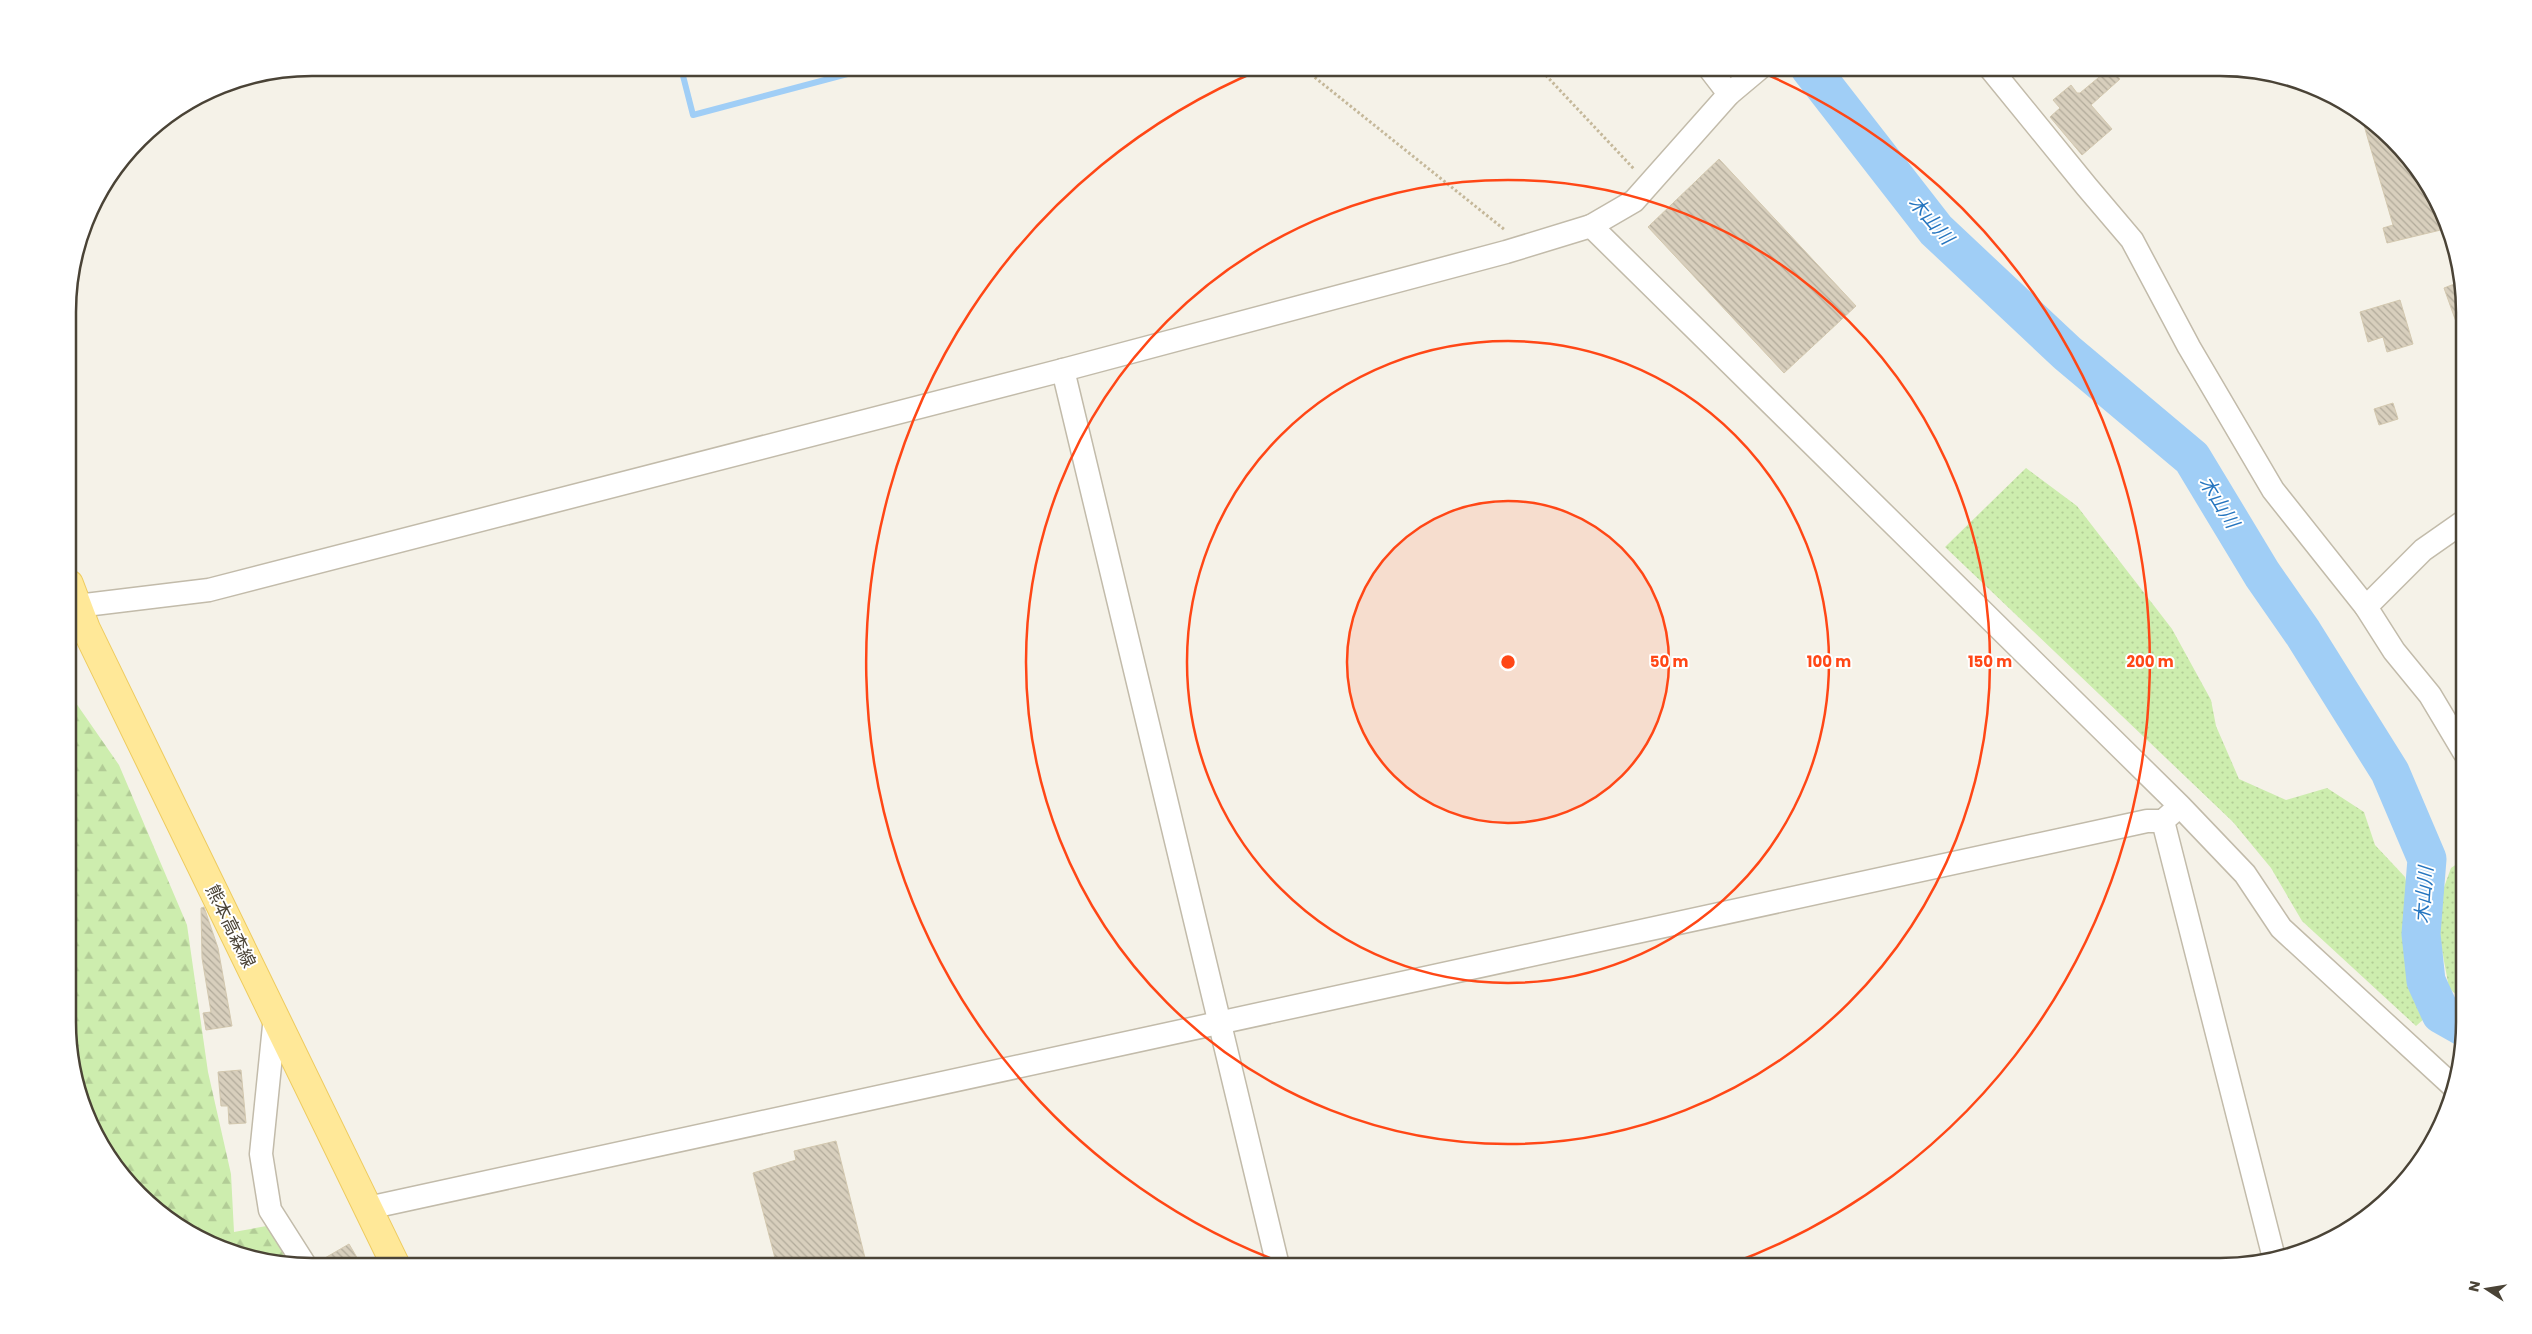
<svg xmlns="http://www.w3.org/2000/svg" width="2532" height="1334" viewBox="0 0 2532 1334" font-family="Poppins,'Noto Sans JP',sans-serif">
<defs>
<pattern id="grass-dots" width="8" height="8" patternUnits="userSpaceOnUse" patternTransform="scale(1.25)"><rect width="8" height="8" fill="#cdedae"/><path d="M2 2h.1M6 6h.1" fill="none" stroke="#b2cc96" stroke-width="1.8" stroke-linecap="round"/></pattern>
<pattern id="forest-firs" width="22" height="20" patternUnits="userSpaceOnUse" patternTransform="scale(1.25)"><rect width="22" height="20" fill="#cdedae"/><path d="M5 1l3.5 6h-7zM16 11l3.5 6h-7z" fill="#b2cc96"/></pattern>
<pattern id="building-back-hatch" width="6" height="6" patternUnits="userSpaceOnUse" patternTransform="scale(1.25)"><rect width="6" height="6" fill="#d8cfbd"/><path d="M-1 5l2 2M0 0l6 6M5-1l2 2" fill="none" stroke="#b1aa9a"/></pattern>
</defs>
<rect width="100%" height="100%" fill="#f5f2e8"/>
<g fill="url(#grass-dots)">
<polygon points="2026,468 2077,506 2172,629 2211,700 2216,726 2239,779 2286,800 2327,788 2364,812 2375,845 2405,877 2413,911 2408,955 2425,1018 2416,1026 2302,921 2271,868 2233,822 1945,547"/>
<polygon points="2464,859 2464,1002 2449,988 2435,912 2451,868"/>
</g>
<polygon fill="url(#forest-firs)" points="69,693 119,765 187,925 208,1072 231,1174 234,1232 272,1225 292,1264 249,1258 204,1241 151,1206 118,1170 86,1115 70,1054"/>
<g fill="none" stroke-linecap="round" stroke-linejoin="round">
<polyline stroke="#a0cef6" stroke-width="6" points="681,68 693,115 870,68"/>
<polyline stroke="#a0cef6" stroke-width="39" points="1810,68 1936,230 2067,353 2192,458 2262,574 2303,633 2390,772 2427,859 2421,934 2426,981 2441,1014 2464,1027"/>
</g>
<g fill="url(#building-back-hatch)" stroke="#d3c8af">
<polygon points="2110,68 2120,79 2091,105 2112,129 2082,155 2050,117 2060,108 2053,100 2071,85 2077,93 2080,93"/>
<polygon points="2361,115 2381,128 2423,176 2449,228 2387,243 2383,228 2393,225"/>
<polygon points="1719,159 1856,306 1784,373 1648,227"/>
<polygon points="2462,281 2463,333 2460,333 2444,288"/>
<polygon points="2400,300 2413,344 2387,352 2383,337 2368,342 2360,312"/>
<polygon points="2393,403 2398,419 2379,425 2374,409"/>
<polygon points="204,907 218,948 232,1026 206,1030 203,1013 211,1012 202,958 201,908"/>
<polygon points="241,1070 246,1123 229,1124 228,1106 221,1106 218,1072"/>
<polygon points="836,1141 867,1266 777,1266 753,1173 796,1160 794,1151"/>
<polygon points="349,1244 362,1266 318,1266 318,1262"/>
</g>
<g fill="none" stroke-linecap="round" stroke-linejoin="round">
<g stroke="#c2bbaa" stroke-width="25">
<g id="street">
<polyline points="1709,68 1729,94"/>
<polyline points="1990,68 2087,187 2132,240 2189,347 2273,490 2366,607 2394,651 2430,695 2464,752"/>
<polyline points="1591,226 2180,806 2245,874 2281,928 2455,1088"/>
<polyline points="1063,370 1278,1266"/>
<polyline points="77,606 209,590 1063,370 1506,252 1591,226 1634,201 1729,94 1760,68"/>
<polyline points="2366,607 2423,550 2463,522"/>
<polyline points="2173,812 2163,821 2274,1258"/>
<polyline points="275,1016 261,1154 270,1210 305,1265"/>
<polyline points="368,1208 2147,821 2163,821"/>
</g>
</g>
<g stroke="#eecb5e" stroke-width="30">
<polyline id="primary" points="69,584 86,629 396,1266"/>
</g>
<g stroke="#c5b89a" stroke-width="3" stroke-dasharray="2.5 2.5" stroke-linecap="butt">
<polyline points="1303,68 1505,230"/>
<polyline points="1539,68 1634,169"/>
</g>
<use href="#street" stroke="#fff" stroke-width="22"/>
<use href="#primary" stroke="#ffe898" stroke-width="28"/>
</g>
<circle cx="1508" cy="662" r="161" fill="#ff4716" fill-opacity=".12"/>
<g fill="none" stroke="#ff4716" stroke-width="2.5">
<circle cx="1508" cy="662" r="161"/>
<circle cx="1508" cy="662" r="321"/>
<circle cx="1508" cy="662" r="482"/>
<path d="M1288 1265A642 642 0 0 1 1262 69M1754 69A642 642 0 0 1 1728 1265"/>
</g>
<g text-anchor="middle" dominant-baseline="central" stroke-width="4" stroke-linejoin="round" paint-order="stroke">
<g font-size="18" fill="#4a4336" stroke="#fff">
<text transform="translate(231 926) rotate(64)">熊本高森線</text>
</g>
<g font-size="19" font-style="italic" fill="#2575bf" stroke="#fff">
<text transform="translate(1931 220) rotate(49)">木山川</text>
<text transform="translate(2219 502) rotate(58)">木山川</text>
<text transform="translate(2424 895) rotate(-86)">木山川</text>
</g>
</g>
<path d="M0 0H2532V1334H0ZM312 76H2220A236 236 0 0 1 2456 312V1022A236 236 0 0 1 2220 1258H312A236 236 0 0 1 76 1022V312A236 236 0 0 1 312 76Z" fill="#fff" fill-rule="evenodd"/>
<path fill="none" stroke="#4a4336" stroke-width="2.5" d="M312 76H2220A236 236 0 0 1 2456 312V1022A236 236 0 0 1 2220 1258H312A236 236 0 0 1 76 1022V312A236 236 0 0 1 312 76Z"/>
<circle cx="1508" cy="662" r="8" fill="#ff4716" stroke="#fff" stroke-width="2.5"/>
<g font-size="15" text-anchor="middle" font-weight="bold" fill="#ff4716" stroke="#fff" stroke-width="4" stroke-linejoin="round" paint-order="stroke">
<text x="1669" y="667">50 m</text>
<text x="1829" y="667">100 m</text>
<text x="1990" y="667">150 m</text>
<text x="2150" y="667">200 m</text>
</g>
<g transform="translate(2487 1289) rotate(282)" stroke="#ffffff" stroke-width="4" paint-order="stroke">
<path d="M0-4L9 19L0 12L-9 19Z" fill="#4a4336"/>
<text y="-8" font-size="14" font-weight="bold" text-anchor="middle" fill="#4a4336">N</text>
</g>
</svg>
